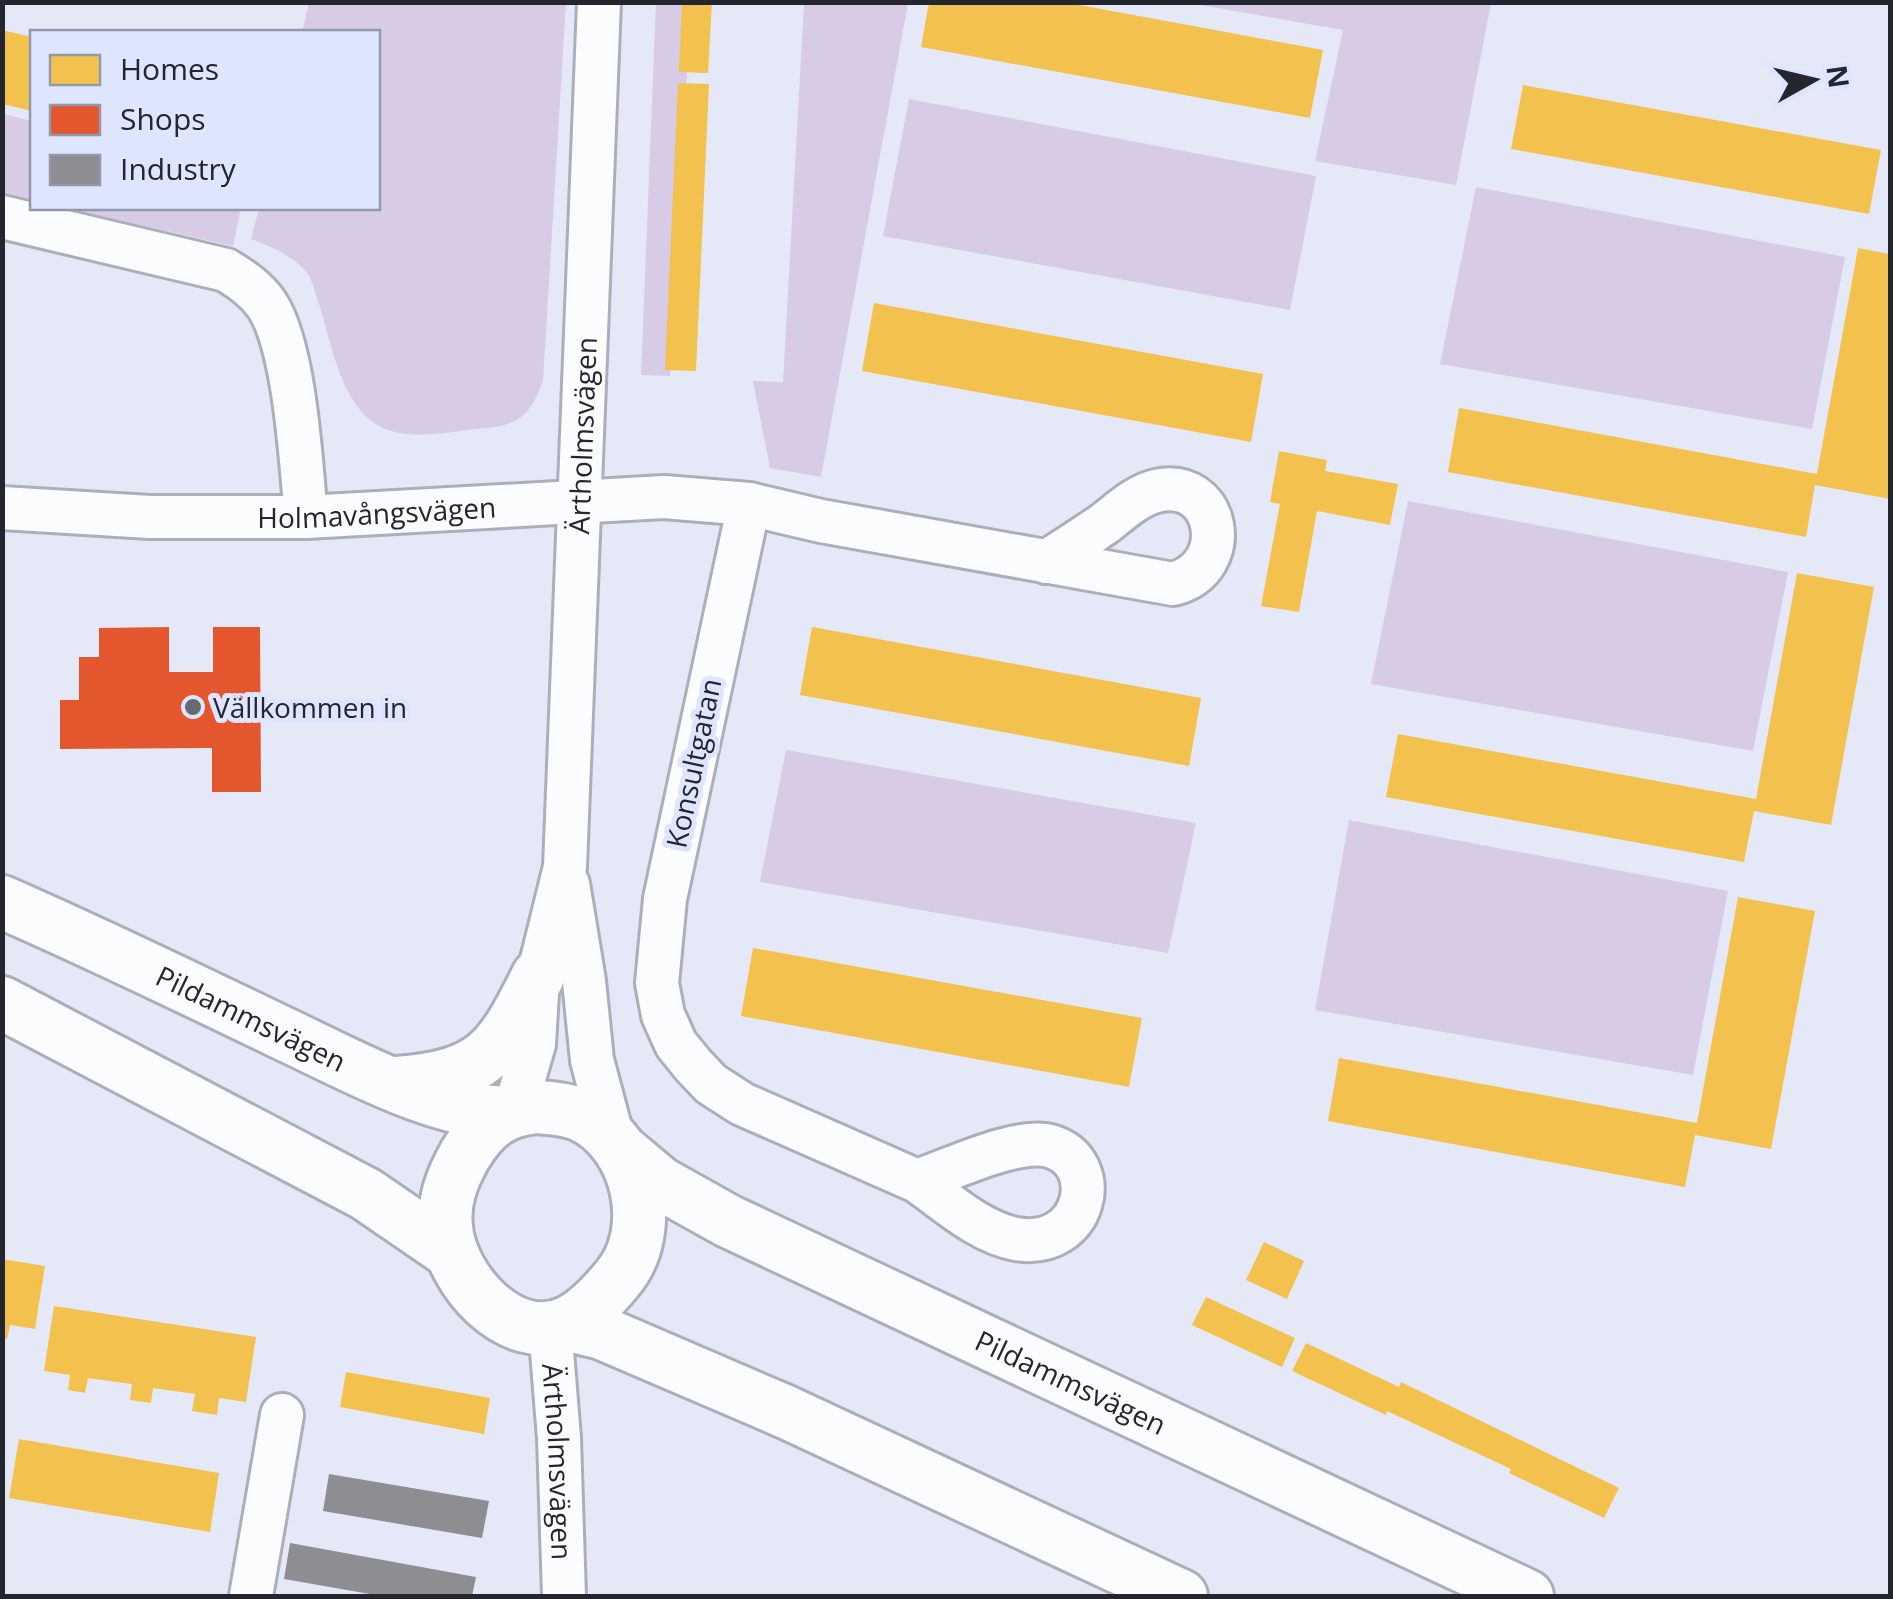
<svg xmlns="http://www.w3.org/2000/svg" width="1893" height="1599" viewBox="0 0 1893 1599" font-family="'Open Sans',sans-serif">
<rect width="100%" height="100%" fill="#e5e9f7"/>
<g fill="#d7cbe6">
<path d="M309,3H566L543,381C528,420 517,426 476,429C449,432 418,439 391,431C342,416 333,347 319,304C315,293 312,277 304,269C289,254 271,247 251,239L259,208H378V32H302Z"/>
<polygon points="656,3 691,3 670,376 641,375"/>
<polygon points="804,3 908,3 821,477 770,468 753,381 783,382"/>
<polygon points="1189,3 1491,3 1456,185 1315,161 1343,30"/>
<polygon points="909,99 1316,176 1290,310 883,236"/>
<polygon points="3,114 32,121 32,200 3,193"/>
<polygon points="1476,187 1845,257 1812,429 1440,364"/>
<polygon points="65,208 241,208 233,246"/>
<polygon points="1408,501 1788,572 1753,751 1371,684"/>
<polygon points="786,750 1196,823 1168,953 760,882"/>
<polygon points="1349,820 1728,891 1693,1075 1315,1010"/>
</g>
<g fill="#f2c14e">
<polygon points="682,2 712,2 708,73 679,72"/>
<polygon points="929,2 1063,2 1323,50 1310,118 921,47"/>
<polygon points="2,30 32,37 32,111 2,104"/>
<polygon points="678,83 709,84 696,371 665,370"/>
<polygon points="1523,85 1881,150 1869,214 1511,149"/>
<polygon points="1858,248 1890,254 1890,499 1815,485 1806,537 1448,472 1459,408 1817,474"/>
<polygon points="874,303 1263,374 1251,442 862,371"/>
<polygon points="1279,451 1327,460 1325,471 1398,484 1390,525 1317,511 1299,612 1261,606 1280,504 1270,502"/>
<polygon points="1797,573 1874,587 1831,825 1754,811 1744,862 1386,797 1398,734 1756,799"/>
<polygon points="812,627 1201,698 1189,766 800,695"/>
<polygon points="1738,897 1815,911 1771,1149 1695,1135 1685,1187 1328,1121 1339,1058 1697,1123"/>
<polygon points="753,948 1142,1018 1129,1087 741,1016"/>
<polygon points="1264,1242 1304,1261 1287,1299 1246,1280"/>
<polygon points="2,1259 45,1266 35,1329 10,1325 7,1339 2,1338"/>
<polygon points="1206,1297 1295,1338 1282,1367 1192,1325"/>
<polygon points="54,1306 256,1337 246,1402 219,1398 217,1415 192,1411 195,1394 153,1388 151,1403 130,1400 132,1384 88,1378 85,1393 68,1390 70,1375 44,1371"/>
<polygon points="1306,1343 1399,1387 1401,1382 1619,1488 1604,1518 1509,1473 1511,1469 1387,1411 1386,1415 1292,1371"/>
<polygon points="346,1372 490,1398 484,1434 340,1407"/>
<polygon points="19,1439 219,1473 210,1532 9,1498"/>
</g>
<polygon fill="#e4572e" points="169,627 169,672 213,672 213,627 260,627 261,792 212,792 212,748 60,749 60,700 79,700 79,657 99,657 99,628"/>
<g fill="#8d8d92">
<polygon points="329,1474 489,1501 482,1538 323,1511"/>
<polygon points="290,1543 476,1577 472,1596 381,1596 284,1579"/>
</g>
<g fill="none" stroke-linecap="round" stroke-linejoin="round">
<g stroke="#acafba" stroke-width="48">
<g id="minor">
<path d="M2,217L226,270C242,280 256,289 267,305C295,348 301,463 306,517"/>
<path d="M749,504L665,899L657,983L663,1015L676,1044L693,1065L711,1084L742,1104L917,1181C950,1170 1017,1137 1050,1146C1106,1162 1087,1251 1016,1239C979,1232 946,1201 917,1181"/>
<path id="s1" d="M2,508L150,517H306L664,497L749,504L821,521L1173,584C1236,568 1220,476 1156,491C1136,496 1120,512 1104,524C1085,537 1065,550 1046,562"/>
<polyline points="568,884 584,981 592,1060 613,1139"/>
<path id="s2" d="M515,1109L534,1044L538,976L565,867L599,2"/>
<path id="s3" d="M550,1327L559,1438L564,1596"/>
<polyline points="251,1596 282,1415"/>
</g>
</g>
<g stroke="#acafba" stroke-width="58">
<g id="major">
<path id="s4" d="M2,902C96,943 187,987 278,1031C339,1059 439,1116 506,1112"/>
<polyline points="2,1003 366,1194 452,1253"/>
<path d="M396,1083C486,1076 500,1052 538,976"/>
<path d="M536,1107C552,1108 567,1109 581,1115C639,1142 658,1230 618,1278C604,1295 587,1314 567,1323C510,1348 450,1279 446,1227C443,1201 452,1178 465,1155C483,1125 502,1110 536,1107Z"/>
<path id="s5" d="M623,1152L660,1183L728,1221L1527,1596"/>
<polyline points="565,1324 602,1333 786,1412 1181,1596"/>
</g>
</g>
<use href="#minor" stroke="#fbfcfe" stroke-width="42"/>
<use href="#major" stroke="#fbfcfe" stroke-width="52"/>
</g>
<circle fill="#676a75" stroke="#dee5fe" stroke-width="4" cx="193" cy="707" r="10"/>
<g text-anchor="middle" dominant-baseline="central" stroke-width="10" stroke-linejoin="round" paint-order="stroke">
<g font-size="28" fill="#23252f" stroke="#dee5fe">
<text stroke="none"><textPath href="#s2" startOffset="680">Ärtholmsvägen</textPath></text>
<text stroke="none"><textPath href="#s1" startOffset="375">Holmavångsvägen</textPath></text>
<text transform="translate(693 763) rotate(-78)">Konsultgatan</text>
<text stroke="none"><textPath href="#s4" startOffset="275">Pildammsvägen</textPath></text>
<text stroke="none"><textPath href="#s5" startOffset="505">Pildammsvägen</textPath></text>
<text stroke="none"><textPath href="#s3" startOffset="135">Ärtholmsvägen</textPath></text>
</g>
<g font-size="28" fill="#23252f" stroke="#dee5fe" text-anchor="start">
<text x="213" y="707">Vällkommen in</text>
</g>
</g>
<rect width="1893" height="1599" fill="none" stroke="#23252f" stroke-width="10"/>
<rect x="30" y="30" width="350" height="180" fill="#dee5fe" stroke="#9398ab" stroke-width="2.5"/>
<rect x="50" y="55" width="50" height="30" fill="#f2c14e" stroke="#9398ab" stroke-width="2.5"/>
<text x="120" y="80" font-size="30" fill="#23252f">Homes</text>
<rect x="50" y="105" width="50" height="30" fill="#e4572e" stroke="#9398ab" stroke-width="2.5"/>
<text x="120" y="130" font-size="30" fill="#23252f">Shops</text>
<rect x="50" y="155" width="50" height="30" fill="#8d8d92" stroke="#9398ab" stroke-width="2.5"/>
<text x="120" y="180" font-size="30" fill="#23252f">Industry</text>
<g transform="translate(1813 80) rotate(82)" stroke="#dee5fe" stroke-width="8" paint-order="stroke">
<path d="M0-8L18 38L0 25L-18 38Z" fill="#23252f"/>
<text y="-15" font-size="28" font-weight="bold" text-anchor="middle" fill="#23252f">N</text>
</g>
</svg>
